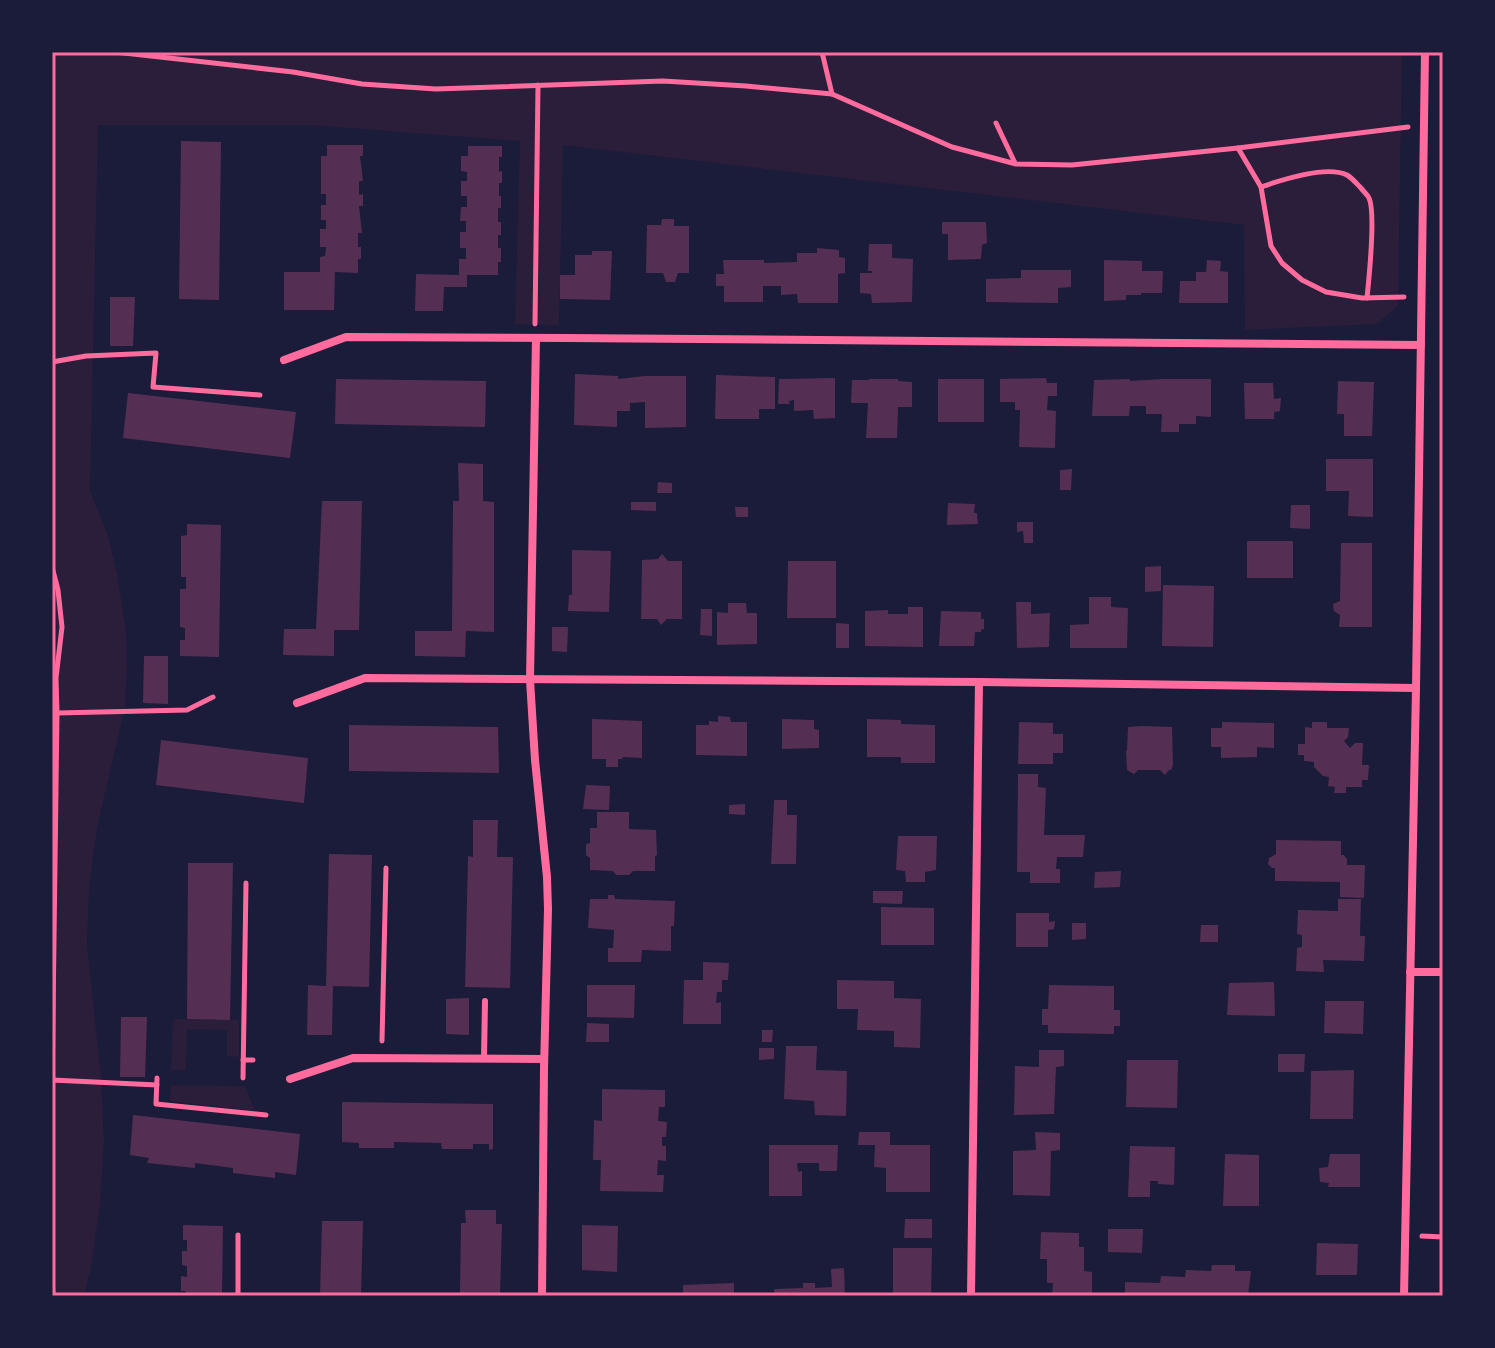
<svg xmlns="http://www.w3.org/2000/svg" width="1495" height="1348" viewBox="0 0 1495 1348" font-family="'Space Grotesk',sans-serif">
<rect width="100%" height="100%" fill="#1b1b3a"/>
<g fill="#2a1e3b">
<polygon points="52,52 1402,52 1398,306 1377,324 1245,330 1244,225 563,145 559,325 515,324 520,141 310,125 98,125 90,491 108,536 117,574 126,630 127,666 125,707 97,828 89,887 87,945 101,1077 104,1141 100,1205 91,1267 84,1296 52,1296"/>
<polygon points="173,1019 239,1020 239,1057 227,1056 227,1030 187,1029 186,1070 171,1070"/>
<polygon points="171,1085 245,1086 255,1111 170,1101"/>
</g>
<g fill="#542f53">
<polygon points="181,141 221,142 219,300 179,299"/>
<polygon points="327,145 363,145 363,156 360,156 363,181 359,181 359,195 363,194 363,206 359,206 362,233 358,233 358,247 361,247 361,259 358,259 358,273 335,272 334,310 284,310 284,272 320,272 320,257 325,256 326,247 320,247 320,229 326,229 326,220 321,220 321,205 326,205 326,194 321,194 321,156 327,156"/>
<polygon points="468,146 502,146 502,157 499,157 499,172 502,171 502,183 499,183 499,196 501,196 501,208 498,208 498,222 501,222 501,235 498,235 498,248 501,248 501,262 498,262 498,275 467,275 467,287 444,287 443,311 415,311 416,274 459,275 459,259 466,259 466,248 460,248 460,232 466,232 466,221 460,221 461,207 467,207 467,196 461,196 461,181 467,181 467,172 461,171 461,156 468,156"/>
<polygon points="662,219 674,219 674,226 689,226 689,273 678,273 675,282 666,282 663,273 646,273 647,225 661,225"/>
<polygon points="942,222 986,222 987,243 982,245 981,259 948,260 948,234 942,234"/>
<polygon points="869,244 892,244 892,258 913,259 912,302 872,303 871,294 860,293 860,273 872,273 872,271 868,271"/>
<polygon points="817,248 839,250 839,257 845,258 845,273 838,274 838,303 798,303 797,294 781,295 781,286 763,286 763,302 724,302 724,286 716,286 716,274 724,274 723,260 764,260 764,263 797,262 797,253 817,253"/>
<polygon points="592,251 612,251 610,300 560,299 560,275 575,275 575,255 592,255"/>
<polygon points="1104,260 1142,261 1142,271 1163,271 1162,293 1141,293 1141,295 1126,295 1126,300 1104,301"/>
<polygon points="1207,260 1221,261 1220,271 1228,272 1228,303 1179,303 1180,281 1196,281 1196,272 1206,272"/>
<polygon points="1021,270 1071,270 1071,287 1058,288 1058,303 986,302 986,279 1021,278"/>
<polygon points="110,297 135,297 133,346 110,346"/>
<polygon points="575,374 618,376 618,379 645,376 686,376 686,427 645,428 645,402 630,403 630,411 617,411 617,427 574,425"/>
<polygon points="716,375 775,377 775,409 759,409 759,419 715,419"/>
<polygon points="835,378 835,418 814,419 813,410 794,411 794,400 789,401 790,404 778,404 779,379"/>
<polygon points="1046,378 1047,383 1057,383 1057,396 1048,396 1047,410 1056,411 1055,448 1019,447 1020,410 1015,410 1015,402 1000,402 1000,379"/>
<polygon points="336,379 486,381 485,427 335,424"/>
<polygon points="869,379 898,379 898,381 912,382 912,407 898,407 897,438 866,438 868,403 851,403 852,380 869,380"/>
<rect x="938" y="379" width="46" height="43"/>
<polygon points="1130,379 1130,381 1162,379 1211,379 1211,417 1196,416 1196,424 1179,424 1179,432 1161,432 1162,414 1146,414 1146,406 1130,406 1129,416 1092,416 1094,380"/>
<polygon points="1338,381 1374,382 1372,436 1344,436 1344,414 1337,414"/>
<polygon points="1244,383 1273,383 1274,399 1281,398 1280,411 1274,412 1274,419 1245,419"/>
<polygon points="128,393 296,412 290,458 123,438"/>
<polygon points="1326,459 1373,459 1373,517 1348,516 1349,491 1326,491"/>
<polygon points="458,463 483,464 483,501 494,502 494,632 466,631 465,657 415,656 415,631 452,631 453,501 459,501"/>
<polygon points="1072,469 1071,490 1060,490 1060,470"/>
<polygon points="658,482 672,483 672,493 657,493"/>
<polygon points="322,501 362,501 359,630 334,630 334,656 283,655 284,629 316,629"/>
<polygon points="631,502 656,502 656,511 631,510"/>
<polygon points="948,503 975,504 974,513 977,513 978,524 947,525"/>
<polygon points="1291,505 1310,505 1310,529 1290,528"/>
<polygon points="735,507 748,507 748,517 736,517"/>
<polygon points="1017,522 1033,522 1033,543 1024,543 1023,531 1017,532"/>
<polygon points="187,524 221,525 219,657 180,656 180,640 185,640 185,628 180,627 180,589 186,589 186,577 181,577 181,536 187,535"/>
<rect x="1247" y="541" width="46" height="37"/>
<polygon points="1341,543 1372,543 1372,627 1339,627 1340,615 1334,611 1333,604 1340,601"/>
<polygon points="572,550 611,551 609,612 568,611 569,595 572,595"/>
<polygon points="662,554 668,561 682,561 682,619 667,619 661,625 657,619 641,619 642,560 658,559"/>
<polygon points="788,561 836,561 836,618 787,618"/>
<polygon points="1161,566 1161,591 1145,592 1145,567"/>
<polygon points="1163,585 1214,586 1213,647 1162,646"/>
<polygon points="1089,597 1111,597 1111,607 1128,608 1127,648 1070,648 1070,625 1089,624"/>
<polygon points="1016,602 1031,602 1031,614 1050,613 1049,647 1017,648"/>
<polygon points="728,603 746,603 747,613 757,613 757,644 717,645 717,612 728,613"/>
<polygon points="908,607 923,607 923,647 865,646 865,611 888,610 888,614 908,614"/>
<polygon points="701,609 712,609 712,636 700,635"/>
<polygon points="941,611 981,612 981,619 984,619 984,629 981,630 981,632 975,632 974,646 939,646"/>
<polygon points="836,623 849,624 849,648 836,648"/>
<polygon points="552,627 568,627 567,652 552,651"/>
<polygon points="144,656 168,656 168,704 143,703"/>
<polygon points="718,716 730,717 731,722 747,722 747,756 696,755 696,725 709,725 709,721 718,722"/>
<polygon points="592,719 642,721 642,758 623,757 622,759 618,759 618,767 606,767 606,759 592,759"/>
<polygon points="782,719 814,720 814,729 819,730 819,748 782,749"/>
<polygon points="867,719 901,720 901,724 935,725 935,763 901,763 901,757 867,757"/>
<polygon points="1019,722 1053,723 1053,734 1063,734 1063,753 1053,753 1053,764 1018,764"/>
<polygon points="1222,722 1274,723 1274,748 1257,747 1257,757 1221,758 1221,747 1211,747 1211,728 1222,728"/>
<polygon points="1312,722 1327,722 1327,728 1349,728 1348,737 1344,741 1350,748 1355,743 1363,743 1362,765 1369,765 1368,780 1362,780 1362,787 1346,787 1346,793 1334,793 1335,787 1328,786 1329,777 1323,776 1314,767 1314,762 1304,761 1304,755 1298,755 1298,744 1305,744 1305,727 1312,728"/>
<polygon points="349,725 498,727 499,773 349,771"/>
<polygon points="1141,726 1172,727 1173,765 1171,770 1169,770 1165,775 1160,770 1138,770 1134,774 1127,770 1126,751 1127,750 1128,727"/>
<polygon points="161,740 308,758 304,803 156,785"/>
<polygon points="1018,774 1038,774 1038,787 1046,788 1044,835 1085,835 1083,857 1057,857 1056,869 1060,869 1060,883 1030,883 1030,872 1017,872"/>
<polygon points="586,785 610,786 609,810 583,809"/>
<polygon points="774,800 787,800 787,815 797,815 796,864 771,864"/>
<polygon points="745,804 745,815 729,814 729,805"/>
<polygon points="597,812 629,812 629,829 656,830 657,855 655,856 655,871 633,871 629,875 616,875 613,871 590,870 590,858 586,855 586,844 590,843 590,828 597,828"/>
<polygon points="473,820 498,820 497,857 513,857 510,988 465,987 468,856 473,857"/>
<polygon points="898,836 937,836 936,870 925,872 925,882 906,882 905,871 896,870"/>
<polygon points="1276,840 1341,841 1341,855 1344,855 1347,859 1347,865 1365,865 1364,898 1340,897 1340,882 1275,881 1275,868 1272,868 1268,864 1269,858 1276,854"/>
<polygon points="329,854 372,855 369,987 333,986 332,1035 307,1035 308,985 326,986"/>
<polygon points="188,863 233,863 230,1020 187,1019"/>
<polygon points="1121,871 1120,887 1094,888 1095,872"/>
<polygon points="873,891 903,891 902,904 873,903"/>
<polygon points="608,895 614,895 615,899 675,901 674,926 671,926 671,951 642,950 641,962 608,962 608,948 613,948 614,930 588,928 590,899 608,899"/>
<polygon points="1338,899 1361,899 1360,936 1365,936 1364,961 1323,960 1324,972 1296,971 1297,948 1302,947 1302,935 1297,934 1298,910 1338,911"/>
<polygon points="881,907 934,908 934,945 881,945"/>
<polygon points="1016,913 1049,913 1049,922 1055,921 1054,929 1048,930 1048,947 1016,947"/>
<polygon points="1072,923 1086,923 1086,939 1072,940"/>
<polygon points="1201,925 1218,925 1218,942 1200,942"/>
<polygon points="703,962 729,963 728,980 722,980 722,992 717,992 716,1003 721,1002 721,1024 683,1024 684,980 703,980"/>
<polygon points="837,980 894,981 894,998 921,999 920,1048 894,1047 894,1031 857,1030 858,1009 837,1009"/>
<polygon points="1274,982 1275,1016 1227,1015 1229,983"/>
<polygon points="587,985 635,985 634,1018 587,1017"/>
<polygon points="1049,985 1114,986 1114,1010 1120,1010 1120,1026 1114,1026 1114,1034 1048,1033 1048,1025 1042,1025 1042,1009 1048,1009"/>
<polygon points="469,998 469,1035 446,1034 446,999"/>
<polygon points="1325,1001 1364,1001 1363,1034 1324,1033"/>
<polygon points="121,1017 147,1017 145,1077 120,1077"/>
<polygon points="587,1023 609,1024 609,1042 586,1042"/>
<polygon points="762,1030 773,1030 772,1042 762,1042"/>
<polygon points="786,1046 817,1046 816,1070 847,1071 846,1116 815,1115 814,1101 784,1099"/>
<polygon points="759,1048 774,1048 774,1059 759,1060"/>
<polygon points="1039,1050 1064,1050 1064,1066 1056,1067 1054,1114 1014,1115 1015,1066 1039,1067"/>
<polygon points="1278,1054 1305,1054 1304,1072 1278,1072"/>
<polygon points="1127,1060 1178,1060 1177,1108 1126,1107"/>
<polygon points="1354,1070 1353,1119 1310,1119 1311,1071"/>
<polygon points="602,1089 665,1090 665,1107 659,1107 658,1121 667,1122 666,1137 662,1137 662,1146 666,1146 666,1161 658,1160 657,1175 664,1175 663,1192 600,1191 601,1160 593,1160 594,1120 602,1121"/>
<polygon points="342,1102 493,1104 493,1149 489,1150 489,1144 473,1144 473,1149 442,1149 441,1143 394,1142 394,1148 359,1148 359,1143 342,1142"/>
<polygon points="133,1115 300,1134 296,1175 275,1172 275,1178 233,1173 233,1168 195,1163 195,1168 147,1163 149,1158 130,1155"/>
<polygon points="859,1132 890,1132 890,1145 930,1145 930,1192 886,1192 886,1168 874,1167 875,1145 858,1145"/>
<polygon points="1035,1132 1060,1133 1060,1150 1051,1151 1050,1196 1013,1195 1013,1151 1036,1150"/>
<polygon points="769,1145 838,1145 837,1171 819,1171 819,1163 797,1163 798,1172 802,1171 802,1196 769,1196"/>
<polygon points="1130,1146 1175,1147 1174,1185 1158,1184 1158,1181 1150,1181 1150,1197 1128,1197"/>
<polygon points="1225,1154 1259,1155 1259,1206 1223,1206"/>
<polygon points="1330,1154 1360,1154 1360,1187 1328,1187 1329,1183 1320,1182 1319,1168 1328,1167"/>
<polygon points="465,1210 496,1210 496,1224 502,1224 500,1296 460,1296 461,1223 466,1223"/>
<polygon points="905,1219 932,1219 932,1238 904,1238"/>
<polygon points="322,1221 363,1221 361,1296 320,1296"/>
<polygon points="183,1225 223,1226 222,1296 186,1296 186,1291 181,1291 181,1276 187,1277 187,1266 182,1265 182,1251 187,1251 187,1240 183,1240"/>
<polygon points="582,1225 618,1226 617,1272 582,1270"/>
<polygon points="1108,1229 1143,1229 1142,1253 1108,1252"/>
<polygon points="1041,1232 1079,1233 1079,1247 1084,1247 1084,1271 1092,1272 1092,1296 1052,1296 1053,1283 1047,1283 1047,1259 1040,1259"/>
<polygon points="1317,1243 1358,1244 1357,1275 1316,1275"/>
<polygon points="893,1248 932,1248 931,1296 893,1296"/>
<polygon points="1212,1265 1235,1265 1235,1271 1251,1271 1248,1296 1125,1296 1125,1282 1160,1283 1161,1276 1185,1277 1186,1270 1211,1271"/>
<polygon points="844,1268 845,1296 774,1296 774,1289 803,1288 803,1283 815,1283 815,1288 832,1287 831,1269"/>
<polygon points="734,1283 734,1296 683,1296 683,1285"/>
</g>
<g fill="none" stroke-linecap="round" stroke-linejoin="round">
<g stroke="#ff6b9d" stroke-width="5">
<polyline points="115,52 293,72 362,84 436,89 663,81 746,86 832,94 952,147 1016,164 1072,165 1238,148 1408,127"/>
<polyline points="822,52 832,94"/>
<polyline points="996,123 1015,163"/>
<polyline points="1238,148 1261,187 1271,246 1282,263 1302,280 1326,292 1362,298 1404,297"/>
<path d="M1261,187C1281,180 1327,165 1347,175C1352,178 1357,184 1361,188C1363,191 1367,194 1369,198C1376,213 1369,278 1367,298"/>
<polyline points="535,324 538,85"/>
<polyline points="52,362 86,356 156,353 153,387 260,395"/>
<polyline points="52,567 58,590 62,627 56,678 57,713 52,1090"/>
<polyline points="57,713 187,710 213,697"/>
<polyline points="382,1041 386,868"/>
<polyline points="243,1060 253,1060"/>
<polyline points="157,1078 156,1104 266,1115"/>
<polyline points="243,1078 246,883"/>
<polyline points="52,1080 157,1085"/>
<polyline points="1422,1236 1443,1237"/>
<polyline points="52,1277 53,1296"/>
<polyline points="238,1296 238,1235"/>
</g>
<polyline stroke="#ff6b9d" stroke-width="6" points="484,1059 485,1001"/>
<g stroke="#ff6b9d" stroke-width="8">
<polyline points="536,338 530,680 535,760 547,877 548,909 544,1069 542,1296"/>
<polyline points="284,360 346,337 567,338 1421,345"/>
<polyline points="297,703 365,678 979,682 1416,688"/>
<polyline points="1410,972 1443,972"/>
<polyline points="290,1079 353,1058 544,1059"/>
<polyline points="971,1296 979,682"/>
<polyline points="1404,1296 1416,688 1425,52"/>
</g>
</g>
<rect width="1495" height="1348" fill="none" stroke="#1b1b3a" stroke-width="108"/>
<rect x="54" y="54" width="1387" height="1240" fill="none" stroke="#ff6b9d" stroke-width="3"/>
</svg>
